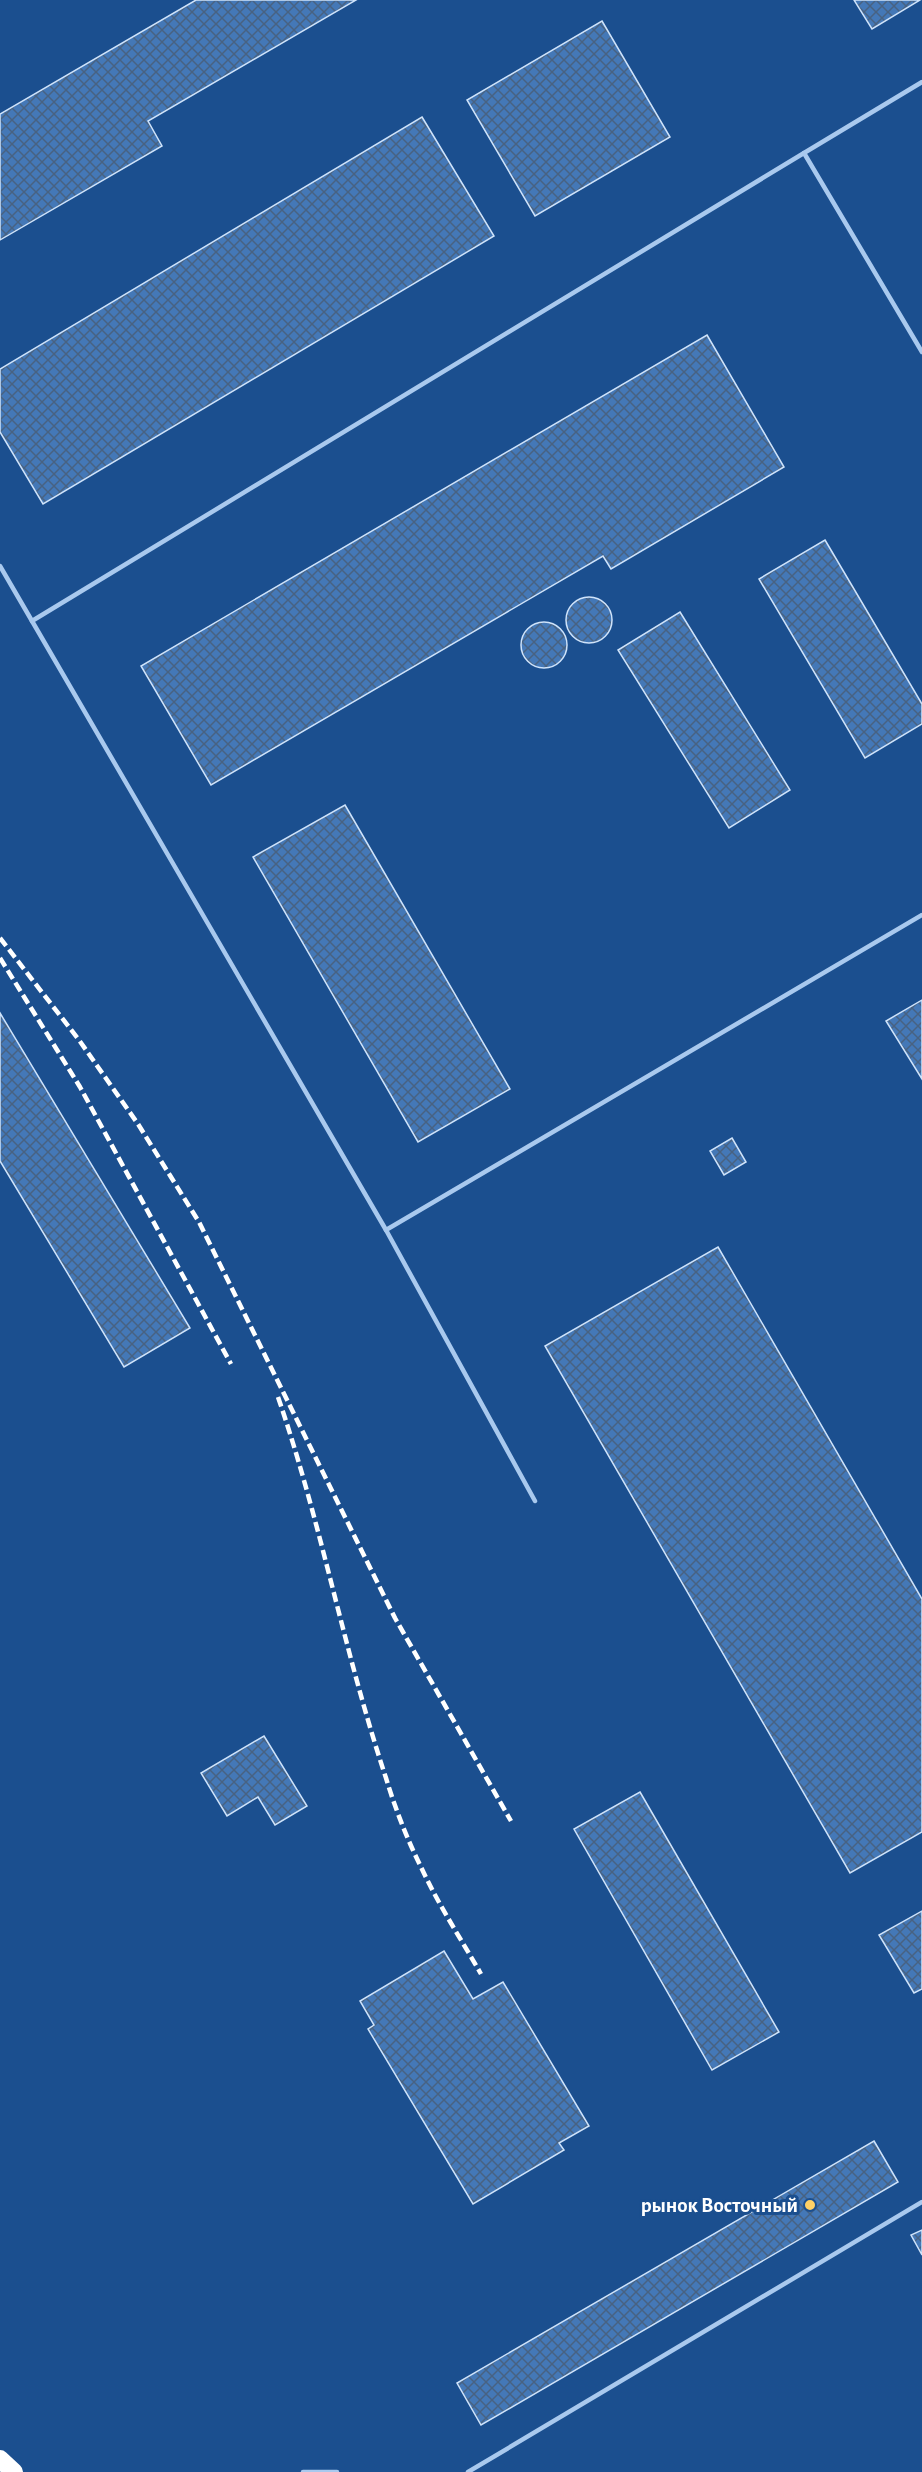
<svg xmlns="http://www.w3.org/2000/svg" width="922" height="2472" viewBox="0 0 922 2472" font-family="'Alegreya Sans',sans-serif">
<defs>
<pattern id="building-cross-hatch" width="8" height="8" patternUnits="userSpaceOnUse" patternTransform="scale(1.5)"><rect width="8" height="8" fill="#4478b7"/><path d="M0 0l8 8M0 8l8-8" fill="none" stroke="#486282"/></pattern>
</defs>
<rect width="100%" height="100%" fill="#1b4f8f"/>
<g fill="url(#building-cross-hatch)" stroke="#cfe3fa" stroke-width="1.5">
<polygon points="196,0 356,0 148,121 162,146 0,240 0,114"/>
<polygon points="854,0 920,0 872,29"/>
<polygon points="602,21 670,137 535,216 467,100"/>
<polygon points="422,117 494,236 43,504 0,432 0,369"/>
<polygon points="707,335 784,467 611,569 603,556 211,785 141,666"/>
<polygon points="825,540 922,704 922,724 865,758 759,579"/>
<circle cx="589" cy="620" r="23"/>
<polygon points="680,612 790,790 729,828 618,650"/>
<circle cx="544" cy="645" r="23"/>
<polygon points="345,805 510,1089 418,1142 253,857"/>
<polygon points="922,1000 922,1079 886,1021"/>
<polygon points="0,1013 190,1328 124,1367 0,1161"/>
<polygon points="732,1138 746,1162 724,1175 710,1151"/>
<polygon points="718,1247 922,1599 922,1832 850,1873 545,1346"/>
<polygon points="264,1736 307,1806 275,1825 258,1797 227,1816 201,1773"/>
<polygon points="640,1792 779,2032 712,2070 574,1829"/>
<polygon points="922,1911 922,1989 914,1993 879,1935"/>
<polygon points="444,1951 473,1999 503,1982 589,2126 559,2143 564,2150 473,2204 368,2029 374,2025 360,2001"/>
<polygon points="874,2141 898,2182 481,2425 457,2383"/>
<polygon points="922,2230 922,2255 911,2235"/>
</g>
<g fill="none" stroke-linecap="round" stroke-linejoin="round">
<g stroke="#a9c9ee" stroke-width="4.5">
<polyline points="922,82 804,153 922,352"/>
<polyline points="0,566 32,621"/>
<polyline points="386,1230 922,915"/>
<polyline points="535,1501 386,1230 32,621 804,153"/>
<polyline points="303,2472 337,2472"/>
<polyline points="468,2472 922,2202"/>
</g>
<polyline stroke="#fff" stroke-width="18" points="0,2459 14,2472"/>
<g stroke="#fff" stroke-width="4.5" stroke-dasharray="10 4.5" stroke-linecap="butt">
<polyline points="0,938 79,1040 138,1124 199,1222 395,1618 511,1821"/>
<polyline points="0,958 80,1087 231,1364"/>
<path d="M278,1397C321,1522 344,1652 386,1778C395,1808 407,1839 421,1867C438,1904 461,1939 481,1974"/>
</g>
</g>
<circle fill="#ffd166" stroke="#1b4f8f" stroke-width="2" cx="810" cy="2205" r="6"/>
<g text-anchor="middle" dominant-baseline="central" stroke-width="6" stroke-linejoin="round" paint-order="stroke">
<g font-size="21" font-weight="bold" fill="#fff" stroke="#1b4f8f" text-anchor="end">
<text x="798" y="2205">рынок Восточный</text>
</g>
</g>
</svg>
